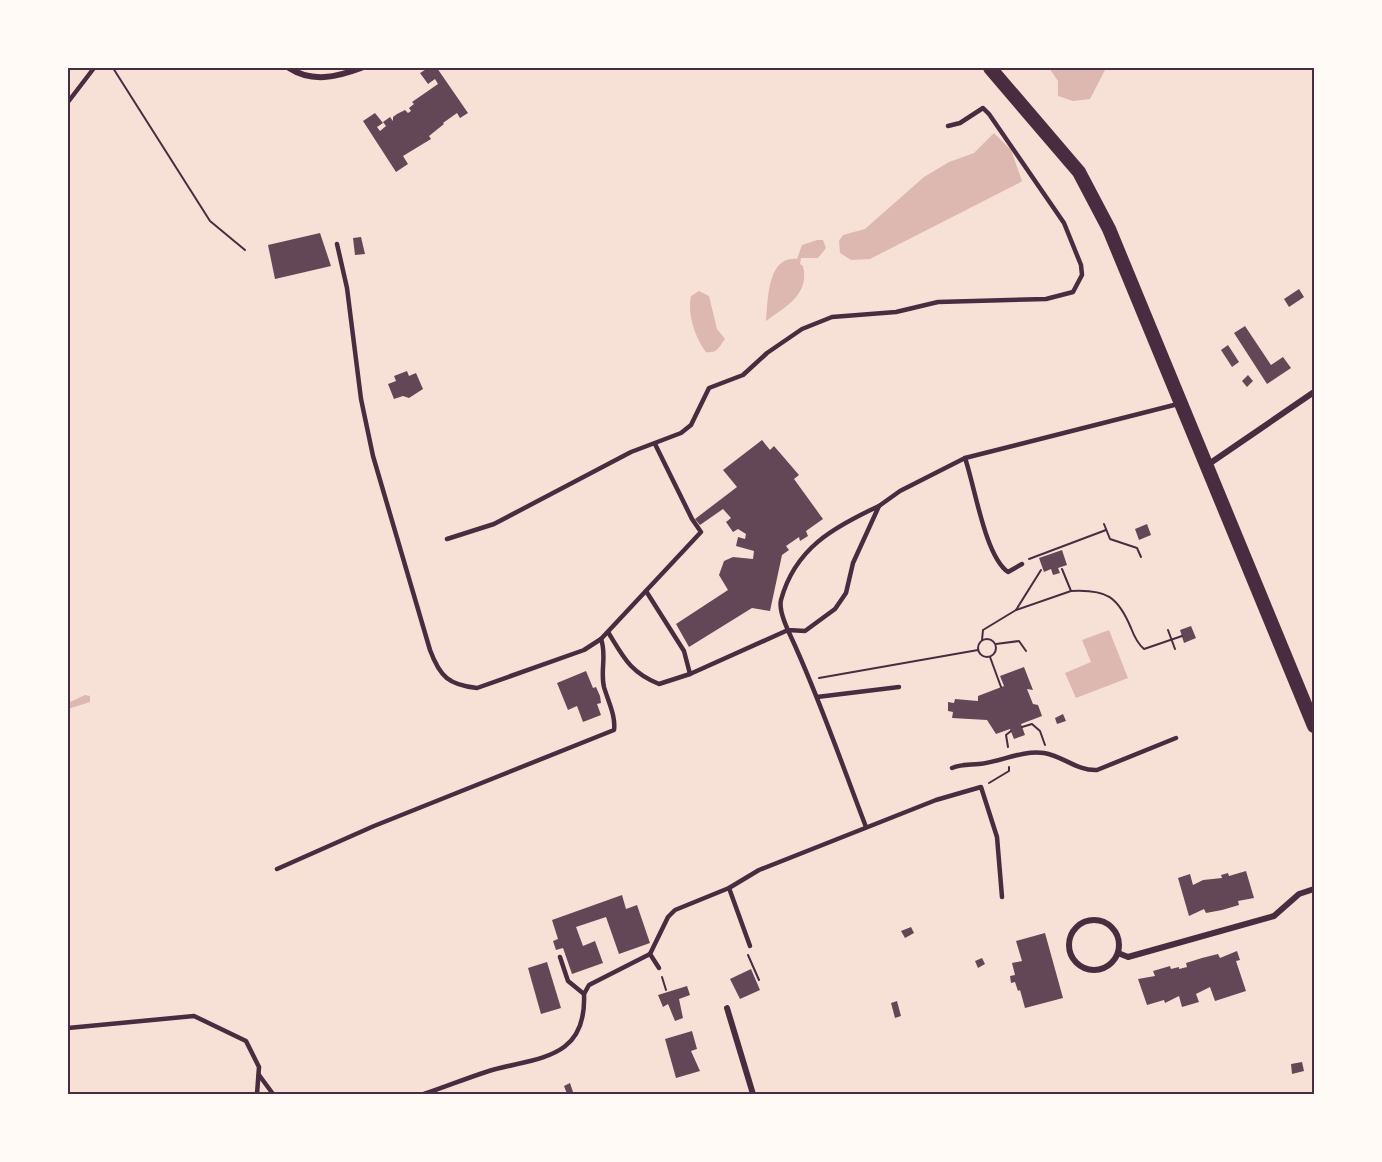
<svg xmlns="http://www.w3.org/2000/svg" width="1382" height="1162" viewBox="0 0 1382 1162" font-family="Ubuntu,sans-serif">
<rect width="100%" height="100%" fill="#f7e1d7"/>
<g fill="#dcb8b0">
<polygon points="1049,68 1106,68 1090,99 1073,101 1058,96 1058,81"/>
<polygon points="994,133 1011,150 1022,181 1019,183 870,259 851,260 840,253 839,241 843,235 865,229 924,177 949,162 974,153"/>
<path d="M817,240H823L826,248L818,258H801L800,264L803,266C810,295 785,307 766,321C768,300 767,256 797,259L802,245Z"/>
<path d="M699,291L709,296L717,329L725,339C719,347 717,354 706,352C695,338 687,313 691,296Z"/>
<polygon points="1109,630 1128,678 1076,698 1065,673 1091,662 1082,640"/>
<polygon points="85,695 90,696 90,702 68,709 68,703"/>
</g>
<g fill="#644757">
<polygon points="428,68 437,68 468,113 460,118 457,113 443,123 444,124 429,136 431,139 403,156 408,164 396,172 363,121 375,113 383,123 377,127 380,131 386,126 383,122 390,117 393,121 393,117 397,114 405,110 408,113 411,111 409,108 414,104 412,102 438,84 435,79 428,84 420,73"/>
<polygon points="320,233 331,266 275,279 268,245"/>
<polygon points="361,237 365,254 355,255 353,238"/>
<polygon points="1299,289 1304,297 1289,307 1284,299"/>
<polygon points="1245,326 1271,365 1283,357 1291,368 1267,384 1234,333"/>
<polygon points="1228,345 1239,362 1232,367 1221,350"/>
<polygon points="407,371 409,376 416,373 423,389 409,398 403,396 394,399 388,384 396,381 394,376"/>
<polygon points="1248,375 1253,381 1247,387 1242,381"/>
<polygon points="762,440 770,450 774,446 799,475 794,479 823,519 806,531 808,536 800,541 799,537 786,546 789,550 782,555 770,611 752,608 689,647 676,624 728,590 719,575 724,561 733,557 753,559 754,551 736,546 738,537 745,539 746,534 738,529 733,532 726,522 731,518 723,509 700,525 695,519 737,487 723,470"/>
<polygon points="1147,524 1151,535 1139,540 1135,529"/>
<polygon points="1062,550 1067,565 1058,568 1060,573 1053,575 1051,569 1044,572 1039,558"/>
<polygon points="1191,626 1196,638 1184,643 1180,630"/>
<polygon points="1024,667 1033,690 1027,689 1033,704 1038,705 1042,716 1021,724 1025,735 1014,739 1010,729 996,734 987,720 952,718 953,712 948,711 948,702 954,703 955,699 978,701 978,696 1004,686 1000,676"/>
<polygon points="586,671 593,688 596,687 600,696 601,703 597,704 601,715 583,722 577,706 568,710 557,683"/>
<polygon points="1063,714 1066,721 1057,724 1055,718"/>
<polygon points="1246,871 1254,898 1238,901 1239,905 1222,910 1206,913 1204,909 1189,916 1178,878 1190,874 1193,885 1203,880 1222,878 1221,875 1228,873 1229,876"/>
<polygon points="622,895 626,909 637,905 650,943 619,954 606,917 576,927 583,946 595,941 603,963 572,974 563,948 556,950 553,941 558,939 552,920"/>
<polygon points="911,927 914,933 905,938 901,931"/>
<polygon points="1045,933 1063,998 1025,1008 1020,990 1018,991 1015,982 1011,983 1010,976 1015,975 1012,963 1022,961 1016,941"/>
<polygon points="1237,951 1240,960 1236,961 1246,991 1215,1001 1210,987 1196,994 1199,1002 1182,1007 1179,996 1165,1003 1164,1000 1147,1005 1138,979 1155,976 1153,971 1170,966 1171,969 1179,967 1179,969 1187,967 1186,963 1202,958 1218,954 1220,958"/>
<polygon points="982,958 985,964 978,968 975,961"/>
<polygon points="547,962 561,1008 541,1014 528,968"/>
<polygon points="751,969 760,990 740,999 730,979"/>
<polygon points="687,986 690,995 679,999 683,1018 675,1021 668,1004 663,1007 658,995"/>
<polygon points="897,1001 901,1016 895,1018 891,1003"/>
<polygon points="692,1031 697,1049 691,1051 700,1071 676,1078 665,1039"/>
<polygon points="1302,1062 1304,1071 1292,1074 1291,1064"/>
<polygon points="570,1083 573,1092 567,1094 564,1086"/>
</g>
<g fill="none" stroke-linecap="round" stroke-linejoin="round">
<g stroke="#4a2c40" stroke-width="2">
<polyline points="113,68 210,221 245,250"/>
<polyline points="1104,524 1110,539 1137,548 1141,557"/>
<polyline points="1029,559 1106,530"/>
<path d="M1071,591C1107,589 1118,597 1131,628C1134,636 1137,643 1144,649L1182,636"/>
<polyline points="1016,610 1041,570"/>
<polyline points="1168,630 1175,649"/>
<circle cx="987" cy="648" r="9"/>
<polyline points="982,640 983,630 1016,610 1071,591 1062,569"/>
<polyline points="996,644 1019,641 1026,651"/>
<polyline points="990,657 1001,687"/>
<polyline points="819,678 978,650"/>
<polyline points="1022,727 1032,724 1040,731 1045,745"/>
<polyline points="1008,747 1006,735 1011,731"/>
<polyline points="989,783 1009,771 1009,767"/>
<polyline points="748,955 759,980"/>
<polyline points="662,977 666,990"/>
</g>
<g stroke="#4a2c40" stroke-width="4.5">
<polyline points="68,102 94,68"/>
<path d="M337,244L347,288L361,399L373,456L430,650C440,677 449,685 477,688L584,650L601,639L701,532L692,519L655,444"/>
<path d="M965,458C975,487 985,556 1008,572L1022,564"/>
<polyline points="879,506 900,491 965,458 1178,404"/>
<polyline points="447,539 494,524 631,452 681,433 691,425 709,388 743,375 767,353 802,329 832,317 896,312 938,302 1046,299 1073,292 1082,275 1081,265 1064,223 989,114 983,108 960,123 948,126"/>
<polyline points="646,591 684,651 690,674"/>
<path d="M608,632C624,658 630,672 659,684L690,674L788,630L805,631L835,609L846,593L853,563L879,506C834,527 795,548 781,600C778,613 791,636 796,648C822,706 843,767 866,827"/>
<polyline points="817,697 899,687"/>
<path d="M952,768C962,764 968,765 979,764C1001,762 1021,750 1044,753C1063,756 1077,771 1097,770L1176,738"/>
<path d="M277,869L374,826L614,730C616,716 608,701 604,687C600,671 607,655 601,639"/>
<polyline points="729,888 750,946"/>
<polyline points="650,954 668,917 675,910 729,888 759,870 936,800 981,787 997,837 1002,897"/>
<polyline points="584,994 589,985 650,954 659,968"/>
<polyline points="68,1028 194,1016 246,1041 259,1067 257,1094"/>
<polyline points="259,1075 273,1094"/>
<path d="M424,1094C445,1087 467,1078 489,1071C536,1057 587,1061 584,994L568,981L560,957"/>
</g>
<g stroke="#4a2c40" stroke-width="6">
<path d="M289,68C312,83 337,77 361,68"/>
<polyline points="1206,466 1314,392"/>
<circle cx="1094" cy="945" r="25"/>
<polyline points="1118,953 1128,957 1274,916 1299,894 1314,889"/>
<polyline points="727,1008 753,1094"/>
</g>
<polyline stroke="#4a2c40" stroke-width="14" points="990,68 1079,172 1109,229 1314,726"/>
</g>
<rect width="1382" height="1162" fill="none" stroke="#fffaf5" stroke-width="138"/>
<rect x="69" y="69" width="1244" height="1024" fill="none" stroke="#4a2c40" stroke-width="2"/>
</svg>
